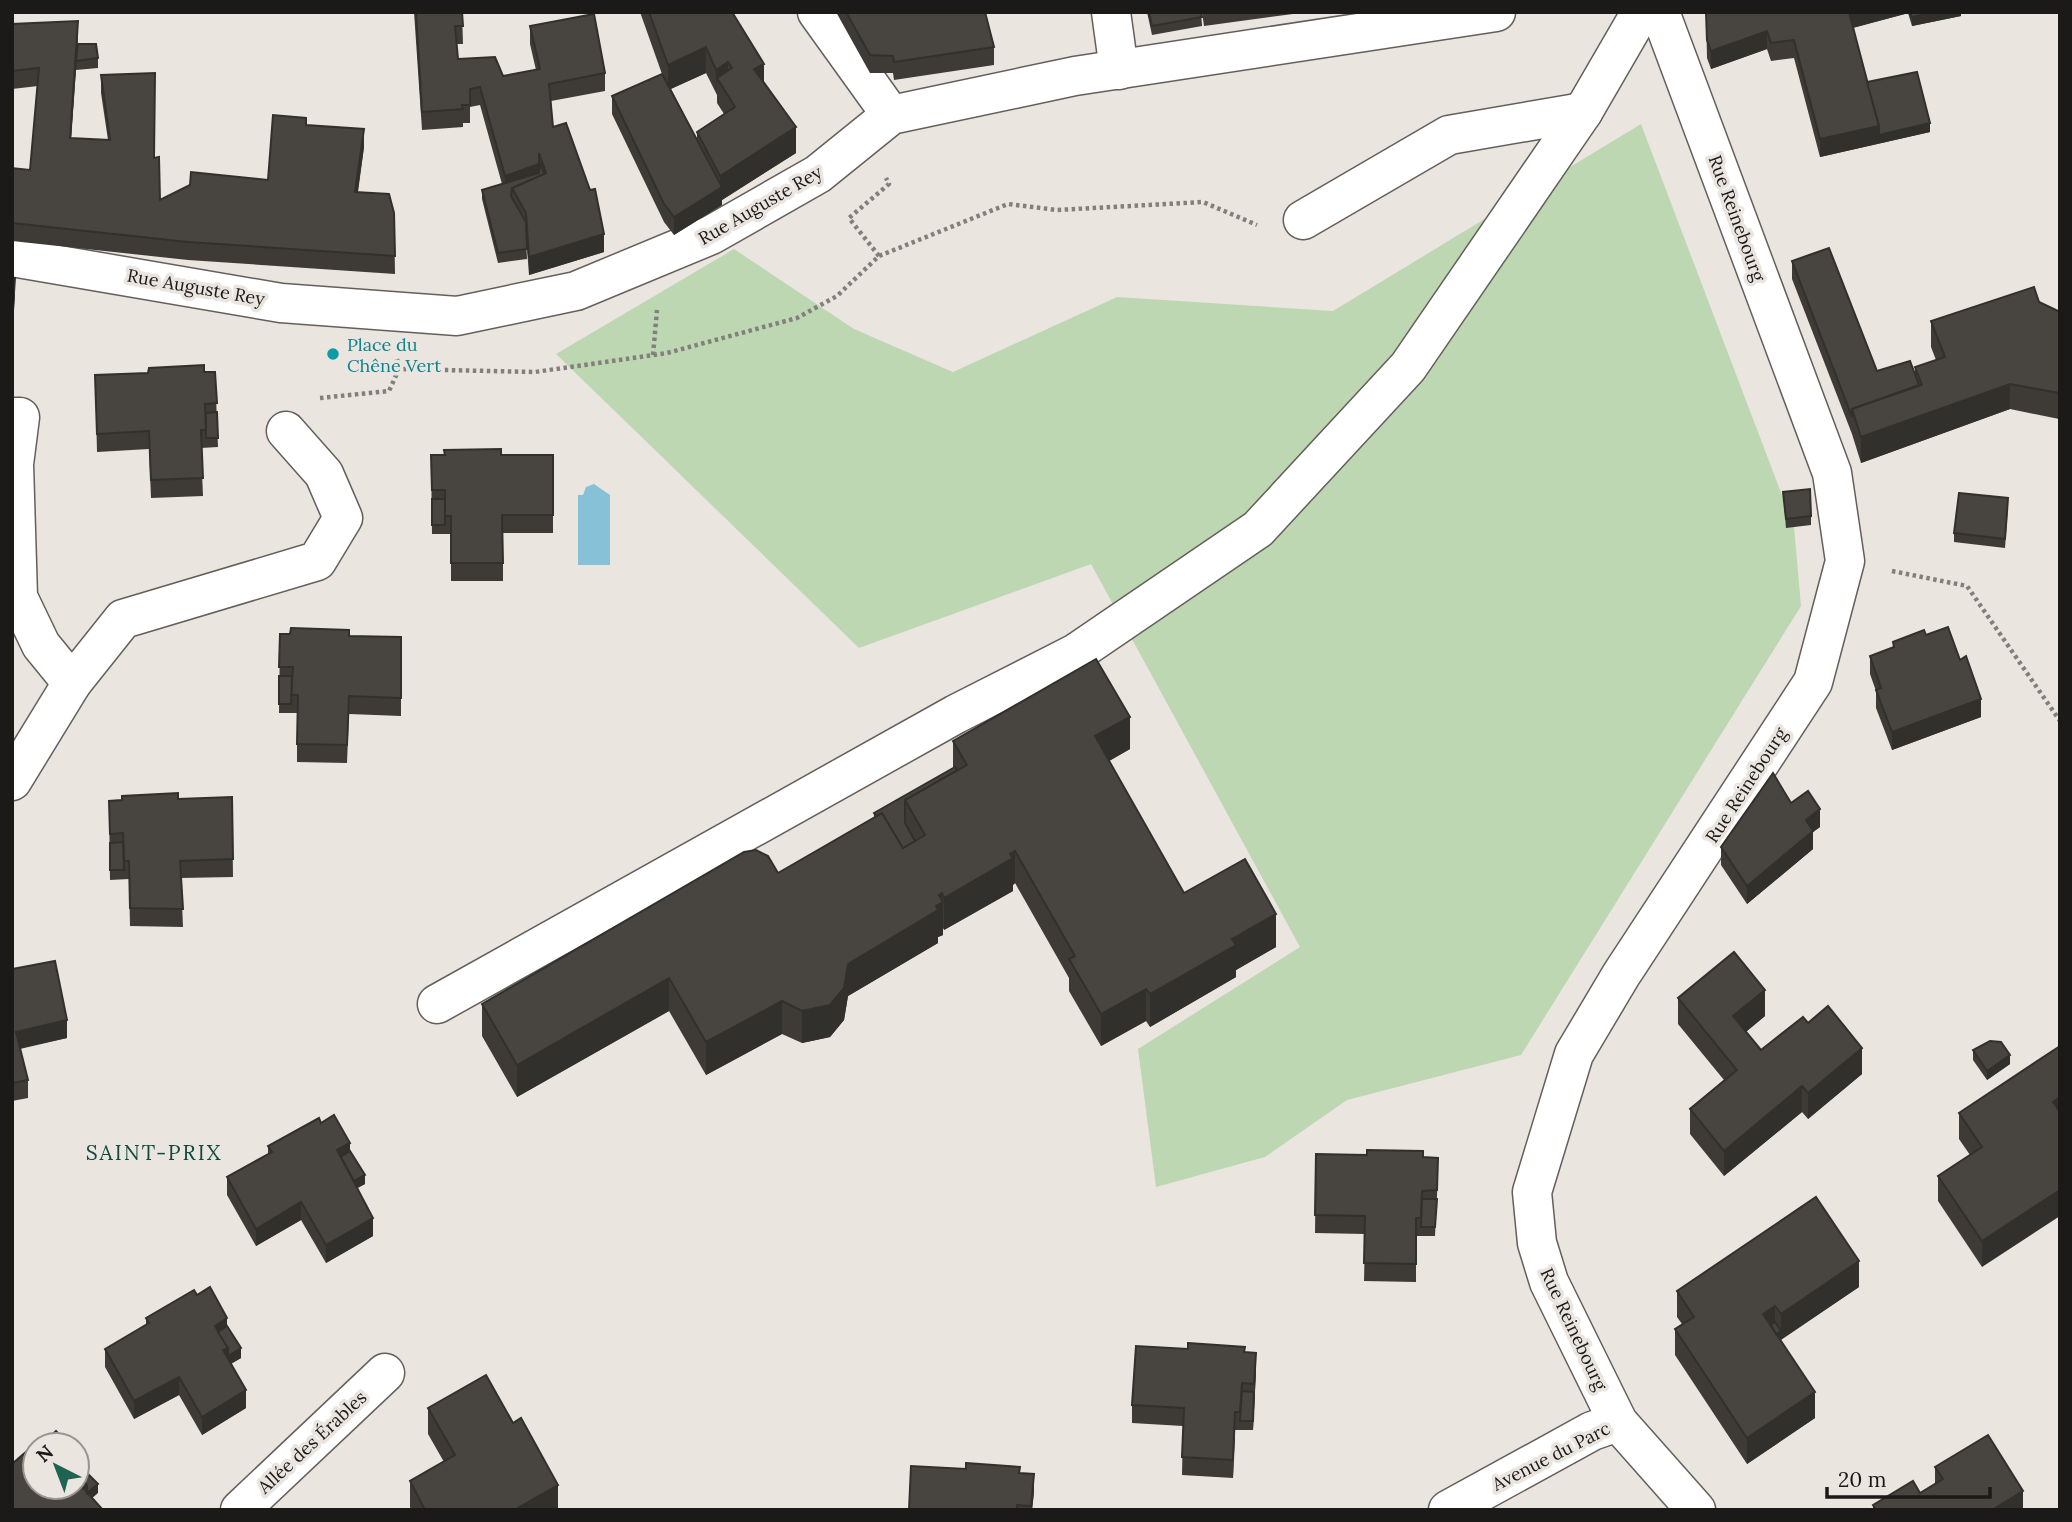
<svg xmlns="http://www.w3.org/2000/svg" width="2072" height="1522" viewBox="0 0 2072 1522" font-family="Lora,serif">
<rect width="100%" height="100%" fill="#ebe5e0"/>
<polygon fill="#bdd7b2" points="1641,124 1794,527 1801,606 1521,1055 1347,1100 1265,1157 1156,1187 1138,1049 1300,947 1091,564 859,648 556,354 734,249 854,329 953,372 1117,297 1333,311"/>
<polygon fill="#87c1d7" points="594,484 610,495 610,565 578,565 578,495 583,495 586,487"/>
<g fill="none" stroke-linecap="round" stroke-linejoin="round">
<g stroke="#645f5b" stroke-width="41">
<g id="minor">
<polyline points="817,12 891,115"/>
<polyline points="1111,12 1119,70"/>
<polyline points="1660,12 1832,473 1845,561 1813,682 1621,975 1574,1054 1532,1192 1537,1243 1549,1282 1618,1422 1696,1510"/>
<polyline points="1303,220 1449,135 1583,112"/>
<polyline points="12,257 281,303 457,316 576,291 711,235 818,174 891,115 1075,76 1496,12"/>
<polyline points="12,417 20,417 14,464 18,597 41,645 72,683"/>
<polyline points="12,781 72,683 123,619 317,561 343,518 324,474 286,431"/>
<polyline points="437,1004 956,714 1076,653 1258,529 1408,367 1583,112 1641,12"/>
<polyline points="240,1510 385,1373"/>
<polyline points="1448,1510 1592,1431 1618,1422"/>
</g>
</g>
<g stroke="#83807c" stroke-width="4.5" stroke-dasharray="3.5 3.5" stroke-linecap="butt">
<polyline points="879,256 849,218 889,184 886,178"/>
<polyline points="653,355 657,310"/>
<polyline points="397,359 399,369 535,372 667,353 797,318 837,296 879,256 1008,204 1057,210 1203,202 1257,225"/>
<polyline points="320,398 389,391 399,369"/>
<polyline points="1892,571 1967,586 2060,721"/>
</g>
<use href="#minor" stroke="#fff" stroke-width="38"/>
</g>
<g fill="#3e3b37" fill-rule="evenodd">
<polygon points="414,12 462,12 463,44 457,44 458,59 503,76 536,70 530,44 530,26 605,73 605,91 551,101 553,127 604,252 529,275 526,236 527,259 498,263 482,199 482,190 502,184 480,105 470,107 470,123 463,123 463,127 422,130"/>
<path d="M640,12H732L796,153L722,200V205L674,235L664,222L612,114V96L662,74ZM706,73L717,95V103L724,114L697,132V140L671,89Z"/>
<polygon points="836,12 985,12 994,47 994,65 894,80 893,73 870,73"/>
<polygon points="1147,12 1201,12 1202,26 1152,35"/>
<polygon points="1202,12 1308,12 1204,26"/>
<polygon points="1706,12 1961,12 1961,16 1912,26 1908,13 1853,28 1867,82 1930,132 1820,157 1794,58 1771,61 1767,49 1711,69 1707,58"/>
<polygon points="12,24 78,44 98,58 98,68 76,70 71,138 108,140 101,93 101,75 155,158 160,200 268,180 306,125 364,147 358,192 394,213 395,274 188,260 12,241 12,168 30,170 38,86 12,89"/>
<polygon points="1792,261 1877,371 1915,376 1915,367 1936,360 1931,347 1931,321 2039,302 2060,312 2059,419 2010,409 1861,463 1852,434 1792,279"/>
<polygon points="215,372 218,447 201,448 203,496 151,498 149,449 97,452 95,375"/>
<polygon points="431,455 553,455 553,533 503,533 503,581 451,581 451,534 432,534"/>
<polygon points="1783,492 1811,516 1811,525 1786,528"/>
<polygon points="2008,507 2005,548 1954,542 1954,533"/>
<polygon points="280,634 401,637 401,716 349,714 347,763 297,762 297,713 279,713"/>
<polygon points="1926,635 1960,660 1981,717 1892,750 1876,708 1876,691 1870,674 1870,656 1893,648 1893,642"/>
<polygon points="953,741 1130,749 1109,761 1184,893 1276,947 1236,970 1236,977 1150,1027 1146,1021 1101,1046 1069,991 1069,978 1015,883 1013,885 1013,891 944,930 943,928 943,935 938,937 938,943 848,996 844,1020 830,1037 802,1043 782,1034 706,1075 669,1011 517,1097 482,1036 482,1004 778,873 874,817 874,813 953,768"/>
<polygon points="232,797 233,877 181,878 183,927 130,926 129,879 110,880 109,801"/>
<polygon points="1791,803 1820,827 1813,832 1813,849 1747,904 1721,865 1721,847"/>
<polygon points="12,969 67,1038 20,1049 28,1080 28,1098 12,1101"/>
<polygon points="1678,998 1765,1016 1746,1032 1761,1050 1808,1023 1862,1074 1808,1119 1802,1112 1724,1176 1690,1134 1690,1109 1724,1080 1678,1024"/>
<polygon points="2060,1046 1982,1267 1938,1201 1938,1176 1970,1155 1959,1139 1959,1113"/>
<polygon points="1973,1050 2010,1064 1987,1080 1973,1060"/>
<polygon points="321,1123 350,1151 365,1184 357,1188 373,1236 326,1263 301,1220 256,1246 227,1195 227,1177 268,1154 268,1146"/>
<polygon points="1316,1154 1423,1157 1438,1175 1435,1236 1416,1236 1416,1282 1364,1281 1365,1234 1315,1233"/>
<polygon points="1859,1287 1780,1340 1815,1418 1747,1464 1675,1355 1675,1329 1682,1324 1677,1317 1677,1291"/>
<polygon points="146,1318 227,1326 241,1358 231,1364 246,1408 202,1435 179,1395 134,1419 105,1367 105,1349 146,1325"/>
<polygon points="1245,1353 1256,1371 1253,1430 1235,1430 1233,1478 1182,1475 1183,1426 1132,1423 1132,1405"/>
<polygon points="428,1408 558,1510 411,1510 410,1507 410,1481 444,1462 428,1434"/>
<polygon points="1935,1467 2023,1509 2021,1510 1873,1510 1873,1505 1920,1493 1935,1484"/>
<polygon points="1020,1473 1034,1492 1032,1510 909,1510"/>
</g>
<g fill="#32302d">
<polygon points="1848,12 1909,12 1909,13 1848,29"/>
<polygon points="1935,12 1961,12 1961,16 1912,26 1912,17"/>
<polygon points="78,21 78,39 70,156 70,138"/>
<polygon points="1767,31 1767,49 1711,69 1711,51"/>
<polygon points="706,47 706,73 668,90 668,65"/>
<polygon points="728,62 728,88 717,78 716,95 716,70"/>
<polygon points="764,64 764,90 754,69"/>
<polygon points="1930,123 1930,132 1820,157 1820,139 1879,126"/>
<polygon points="796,127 796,153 722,200 722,205 674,235 674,217 720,189 720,176"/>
<polygon points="364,129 364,147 355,210 355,192"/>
<polygon points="539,164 539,182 512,188 505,194 505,176"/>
<polygon points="604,234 604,252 529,275 529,257"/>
<polygon points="15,278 15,296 12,339 12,321"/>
<polygon points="2010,384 2010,409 1861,463 1861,437"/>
<polygon points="2060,389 2060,415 2059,419 2059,393"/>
<polygon points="1981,699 1981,717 1892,750 1892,732"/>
<polygon points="1130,717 1130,749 1095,769 1095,736"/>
<polygon points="1820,809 1820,827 1813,832 1813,849 1747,904 1747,886 1806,820"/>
<polygon points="1015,851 1015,883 1013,885 1013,891 944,930 944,898"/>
<polygon points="942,893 942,903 943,902 943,935 938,937 938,943 848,996 844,1020 830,1037 802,1043 802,1011 848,964 936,906 939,895"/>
<polygon points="1276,914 1276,947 1236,970 1236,977 1150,1027 1150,994 1232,939"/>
<polygon points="669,978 669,1011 517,1097 517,1065"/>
<polygon points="1146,989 1146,1021 1101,1046 1101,1014"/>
<polygon points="1765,990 1765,1016 1733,1042 1733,1016"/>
<polygon points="782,1001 782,1034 706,1075 706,1042"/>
<polygon points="67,1020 67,1038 16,1049 16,1032"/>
<polygon points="1862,1048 1862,1074 1808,1119 1808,1093"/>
<polygon points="2010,1055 2010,1064 1987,1080 1987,1071"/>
<polygon points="1802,1086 1802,1112 1724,1176 1724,1151"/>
<polygon points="2060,1097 2060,1123 2053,1102"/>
<polygon points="350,1143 350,1161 341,1166 337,1150"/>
<polygon points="365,1175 365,1184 350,1192 350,1183"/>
<polygon points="2060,1190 2060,1216 1982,1267 1982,1241"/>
<polygon points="301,1202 301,1220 256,1246 256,1229"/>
<polygon points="373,1218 373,1236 326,1263 326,1245"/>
<polygon points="1859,1261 1859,1287 1769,1348 1769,1339 1781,1331 1781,1314"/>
<polygon points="1775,1306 1775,1331 1763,1314"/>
<polygon points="227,1318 227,1336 219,1341 215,1326"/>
<polygon points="228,1348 241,1348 241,1358 223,1368 223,1350"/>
<polygon points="1256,1353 1256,1371 1253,1430 1253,1421"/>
<polygon points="179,1377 179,1395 134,1419 134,1401"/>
<polygon points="246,1390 246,1408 202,1435 202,1417"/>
<polygon points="1815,1392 1815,1418 1747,1464 1747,1438"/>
<polygon points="1235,1412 1235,1430 1233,1478 1233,1460"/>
<polygon points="79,1456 79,1474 77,1476 77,1458"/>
<polygon points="1034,1474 1034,1492 1032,1510 1031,1510"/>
<polygon points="98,1484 98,1493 83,1506 83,1488 87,1485"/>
<polygon points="558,1485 558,1510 514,1510"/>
<polygon points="2023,1491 2023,1509 2021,1510 1992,1510"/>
</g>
<g fill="#484540" stroke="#32302d" stroke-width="2">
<polygon points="416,12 462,12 463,26 455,26 458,59 495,57 503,76 540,69 530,26 594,14 605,73 549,84 553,127 566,123 590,190 595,189 604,234 529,257 526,213 512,188 546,173 539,153 539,164 505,176 480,87 470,89 470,105 462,105 463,109 422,112"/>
<polygon points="649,12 732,12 764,64 754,69 796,127 720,176 697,132 735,107 717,78 732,68 728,62 716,70 706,47 668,65"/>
<polygon points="846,12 985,12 994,47 894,62 893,56 870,55"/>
<polygon points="1149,12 1201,12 1202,17 1152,26"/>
<polygon points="1706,12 1849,12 1879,126 1820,139 1794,40 1771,43 1767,31 1711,51 1707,40"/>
<polygon points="1910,12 1935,12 1912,17"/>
<polygon points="78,21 70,138 110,140 101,75 155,73 154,158 159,157 160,200 190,185 191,172 268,180 273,115 306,118 306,125 364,129 355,192 389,194 394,213 395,256 188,242 12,223 12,168 30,170 39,68 12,71 12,24"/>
<polygon points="78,44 96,44 98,58 76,61"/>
<polygon points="1917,72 1930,123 1879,135 1879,126 1867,82"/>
<polygon points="662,74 722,187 674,217 664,204 612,96"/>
<polygon points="540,162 544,174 512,188 511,196 526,222 527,249 498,253 482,190 539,173"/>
<polygon points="1829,248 1877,371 1910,361 1919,385 1852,409 1852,417 1792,261"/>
<polygon points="12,278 15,278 12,321"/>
<polygon points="2034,287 2039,302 2060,312 2060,389 2059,393 2010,384 1861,437 1852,409 1922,385 1915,367 1945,357 1931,321"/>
<polygon points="204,365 204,372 215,372 217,403 205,404 206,430 201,430 203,478 151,480 149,431 97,434 95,375 148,373 149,368"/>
<polygon points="217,412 218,438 206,438 206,413"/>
<polygon points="501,449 501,455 553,455 553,515 502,515 503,563 451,563 451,516 445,516 445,490 432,490 431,455 445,455 444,450"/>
<polygon points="1810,489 1811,516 1786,519 1783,492"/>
<polygon points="1959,493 2008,498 2005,539 1954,533"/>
<rect x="432" y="499" width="13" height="26"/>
<polygon points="1948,627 1960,660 1966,656 1981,699 1892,732 1876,690 1881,688 1870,656 1894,647 1893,642 1924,630 1926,635"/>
<polygon points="291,628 349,630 349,636 401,637 401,698 349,696 347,745 297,744 298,695 291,695 293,667 279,667 280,634 290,634"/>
<polygon points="1096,659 1130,717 1095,736 1184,893 1245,859 1276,914 1232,939 1236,945 1150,994 1146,989 1101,1014 1069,959 1075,956 1015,851 1010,854 1013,858 944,898 942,893 939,895 943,902 936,906 938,910 848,964 844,988 830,1005 802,1011 782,1001 706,1042 669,978 517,1065 482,1004 744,852 756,850 768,856 778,873 882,813 903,848 925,835 905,800 967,765 953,741"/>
<polygon points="279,676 292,676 291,704 279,704"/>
<polygon points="955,767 957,770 905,800 905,823 915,841 903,848 882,813 876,816 874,813"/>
<polygon points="1773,773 1791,803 1808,791 1820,809 1806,820 1813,831 1747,886 1721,847"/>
<polygon points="178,793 178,799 232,797 233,859 180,861 183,909 130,908 129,861 124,861 123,833 110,834 109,801 122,800 122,796"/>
<polygon points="123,842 124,870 110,870 110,843"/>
<polygon points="1734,952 1765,990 1733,1016 1761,1050 1803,1017 1808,1023 1828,1006 1862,1048 1808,1093 1802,1086 1724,1151 1690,1109 1737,1070 1678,998"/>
<polygon points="55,961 67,1020 16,1032 28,1080 12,1083 12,969"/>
<polygon points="1990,1041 2001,1042 2010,1055 1987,1071 1973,1050"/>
<polygon points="2060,1046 2060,1097 2053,1102 2060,1112 2060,1190 1982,1241 1938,1176 1982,1147 1959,1113"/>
<polygon points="334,1115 350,1143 337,1150 373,1218 326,1245 301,1202 256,1229 227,1177 272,1152 268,1146 319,1118 321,1123"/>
<polygon points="1367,1150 1423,1151 1423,1157 1438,1158 1437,1190 1422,1191 1421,1218 1416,1218 1416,1264 1364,1263 1365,1216 1315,1215 1316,1154 1367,1155"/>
<polygon points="350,1151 365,1175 354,1181 341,1157"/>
<polygon points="1816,1197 1859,1261 1781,1314 1775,1306 1763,1314 1815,1392 1747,1438 1675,1329 1694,1317 1677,1291"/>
<polygon points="1422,1199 1437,1199 1435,1227 1421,1227"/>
<polygon points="210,1287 227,1318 215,1326 228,1348 223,1350 246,1390 202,1417 179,1377 134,1401 105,1349 149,1323 146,1318 194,1290 197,1295"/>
<polygon points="1775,1322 1781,1331 1776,1334 1771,1325"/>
<polygon points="227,1326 241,1348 228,1356 228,1348 218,1332"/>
<polygon points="1188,1343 1245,1347 1244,1352 1256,1353 1254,1384 1242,1383 1240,1412 1235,1412 1233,1460 1182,1457 1184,1408 1132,1405 1136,1346 1188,1349"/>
<polygon points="486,1375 513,1423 521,1418 558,1485 514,1510 425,1510 410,1481 455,1455 428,1408"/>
<polygon points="1242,1391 1254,1392 1253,1421 1240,1421"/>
<polygon points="56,1431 69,1445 35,1445 35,1487 77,1487 77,1474 87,1485 83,1488 103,1510 12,1510 12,1464 42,1438 45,1442"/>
<polygon points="1988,1435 2023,1491 1992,1510 1876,1510 1873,1505 1913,1481 1920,1493 1943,1479 1935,1467"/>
<polygon points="966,1463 1020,1467 1019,1473 1034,1474 1031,1506 1017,1505 1017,1510 909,1510 911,1466 966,1469"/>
<polygon points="79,1465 98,1484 87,1493 87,1485 77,1474 77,1467"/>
</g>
<circle fill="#0f9aa8" stroke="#ebe5e0" stroke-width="2.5" cx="333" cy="354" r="7"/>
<g text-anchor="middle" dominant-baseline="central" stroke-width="7" stroke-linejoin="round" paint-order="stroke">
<g font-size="18" fill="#1b1a18" stroke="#ebe5e0">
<text transform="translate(760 205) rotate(-30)">Rue Auguste Rey</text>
<text transform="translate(1737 218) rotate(70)">Rue Reinebourg</text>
<text transform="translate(196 287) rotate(10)">Rue Auguste Rey</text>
<text transform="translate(1746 785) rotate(-57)">Rue Reinebourg</text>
<text transform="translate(1574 1329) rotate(65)">Rue Reinebourg</text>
<text transform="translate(312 1442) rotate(-43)">Allée des Érables</text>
<text transform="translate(1551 1456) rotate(-27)">Avenue du Parc</text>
</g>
<g font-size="18" fill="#0d838f" stroke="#ebe5e0" text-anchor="start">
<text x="347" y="344">Place du<tspan x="347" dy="21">Chêne Vert</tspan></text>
</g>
<g font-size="21" letter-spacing="2" fill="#12483c" stroke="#ebe5e0">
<text x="154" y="1152">SAINT-PRIX</text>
</g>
</g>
<rect width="2072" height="1522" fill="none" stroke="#1b1a18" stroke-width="28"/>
<g transform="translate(56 1466) rotate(318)"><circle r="33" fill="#ebe5e0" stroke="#989490" stroke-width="2"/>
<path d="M0-5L12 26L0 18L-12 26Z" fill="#206353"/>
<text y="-10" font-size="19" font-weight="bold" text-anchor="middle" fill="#1b1a18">N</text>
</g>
<path d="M1827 1487v10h163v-10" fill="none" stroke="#1b1a18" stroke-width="3.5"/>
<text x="1838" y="1487" font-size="21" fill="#1b1a18" stroke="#ebe5e0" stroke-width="5" paint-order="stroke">20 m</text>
</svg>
